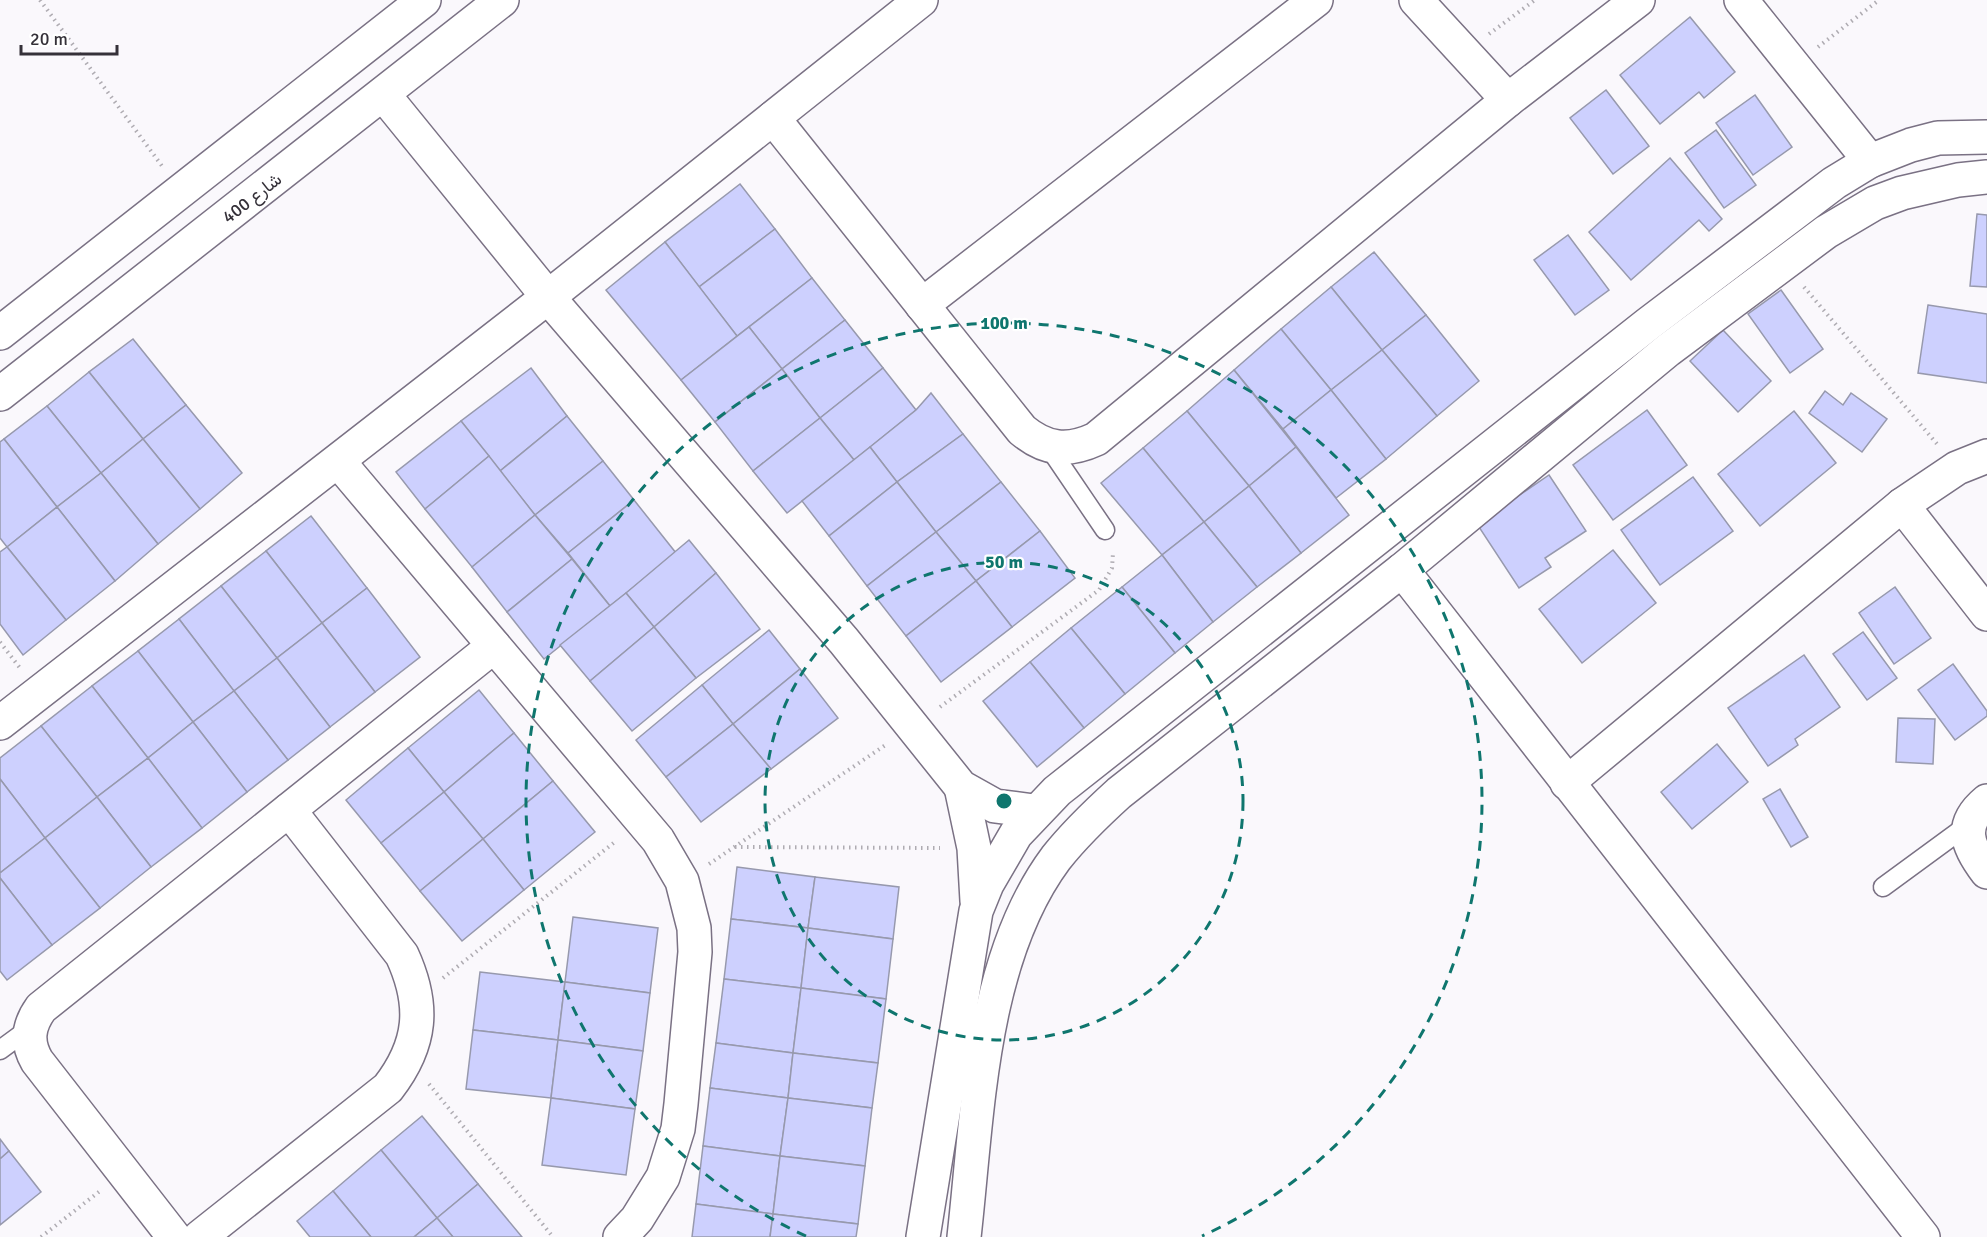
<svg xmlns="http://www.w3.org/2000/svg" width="1987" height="1237" viewBox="0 0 1987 1237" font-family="Signika,Vazirmatn,sans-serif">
<rect width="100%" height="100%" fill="#faf8fc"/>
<g fill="#cdd0fe" stroke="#9799ad" stroke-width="1.5">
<polygon points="1690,17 1735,72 1704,98 1699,92 1660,124 1620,75"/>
<polygon points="1606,90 1649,146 1613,174 1570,118"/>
<polygon points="1755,95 1792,147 1753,175 1716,123"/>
<polygon points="1716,130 1756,185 1724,208 1685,153"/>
<polygon points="1670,158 1722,219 1709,231 1699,220 1631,280 1589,232"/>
<polygon points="740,184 775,229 699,287 665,242"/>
<polygon points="1977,214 1987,215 1987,287 1970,286"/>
<polygon points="775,229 812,278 737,336 699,287"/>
<polygon points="1568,235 1609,290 1575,315 1534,260"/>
<polygon points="665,242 737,336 681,380 606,290"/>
<polygon points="1374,252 1426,315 1382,350 1331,287"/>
<polygon points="812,278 845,320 782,369 749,327"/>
<polygon points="1331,287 1382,350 1331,390 1281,329"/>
<polygon points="1781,290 1823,349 1790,373 1748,314"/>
<polygon points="1928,305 1987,314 1987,383 1918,373"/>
<polygon points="1426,315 1479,381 1437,416 1382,350"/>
<polygon points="845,320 883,368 820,418 782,369"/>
<polygon points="749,327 782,369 715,422 681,380"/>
<polygon points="1281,329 1331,390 1283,429 1234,370"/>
<polygon points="1723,330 1771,381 1738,412 1690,361"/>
<polygon points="133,339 186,405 143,439 89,372"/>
<polygon points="1382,350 1437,416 1386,459 1331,390"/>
<polygon points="531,368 567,416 500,471 461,421"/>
<polygon points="883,368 916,410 854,460 820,418"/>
<polygon points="782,369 820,418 753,471 715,422"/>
<polygon points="1234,370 1296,447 1249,486 1187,411"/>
<polygon points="89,372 143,439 101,473 47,406"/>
<polygon points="1331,390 1386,459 1336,498 1283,429"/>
<polygon points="1825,391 1843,405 1851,393 1887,419 1862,452 1809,413"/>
<polygon points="931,393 963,434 897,482 870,447 916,410"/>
<polygon points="186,405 242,473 200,509 143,439"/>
<polygon points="47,406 101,473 57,507 4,439"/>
<polygon points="1647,410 1687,465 1613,520 1573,465"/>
<polygon points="1187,411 1249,486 1204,522 1143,448"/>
<polygon points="1794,411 1836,463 1760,526 1718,474"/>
<polygon points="567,416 603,461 535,515 500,471"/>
<polygon points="820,418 854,460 787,513 753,471"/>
<polygon points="461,421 489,456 425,509 396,472"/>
<polygon points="963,434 1001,482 936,532 897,482"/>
<polygon points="4,439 57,507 7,547 0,538 0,442"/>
<polygon points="143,439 200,509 158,544 101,473"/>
<polygon points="870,447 897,482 829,536 802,501"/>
<polygon points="1296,447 1349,515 1301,553 1249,486"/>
<polygon points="1143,448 1204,522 1162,555 1101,483"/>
<polygon points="489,456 535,515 472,567 425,509"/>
<polygon points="603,461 634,500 568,553 535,515"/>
<polygon points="101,473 158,544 115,581 57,507"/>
<polygon points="1549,475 1586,531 1545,558 1551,567 1519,588 1477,524"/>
<polygon points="1693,477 1733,531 1660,585 1621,530"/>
<polygon points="897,482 936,532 867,586 829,536"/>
<polygon points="1001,482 1040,531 976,581 936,532"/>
<polygon points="1249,486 1301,553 1257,587 1204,522"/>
<polygon points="634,500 676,553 610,606 568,553"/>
<polygon points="57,507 115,581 66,620 7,547"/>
<polygon points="535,515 572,559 507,612 472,567"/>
<polygon points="311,516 367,588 322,623 266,551"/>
<polygon points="1204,522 1257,587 1213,622 1162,555"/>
<polygon points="1040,531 1075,578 1012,627 976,581"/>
<polygon points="936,532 976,581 906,636 867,586"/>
<polygon points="689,540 716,573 654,627 626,593"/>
<polygon points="7,547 66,620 23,655 0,624 0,552"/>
<polygon points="1613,550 1656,603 1582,663 1539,609"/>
<polygon points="266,551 322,623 277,658 221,586"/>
<polygon points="1162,555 1213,622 1175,653 1122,587"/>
<polygon points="572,559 610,606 544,659 507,612"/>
<polygon points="716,573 760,629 696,678 654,627"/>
<polygon points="976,581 1012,627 941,682 906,636"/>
<polygon points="221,586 277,658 234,691 179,619"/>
<polygon points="1122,587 1175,653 1125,694 1071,628"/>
<polygon points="1895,587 1931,638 1894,664 1859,613"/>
<polygon points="367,588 420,657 375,692 322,623"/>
<polygon points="626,593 654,627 590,681 560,645"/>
<polygon points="179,619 234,691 193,722 138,651"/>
<polygon points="322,623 375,692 330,727 277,658"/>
<polygon points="654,627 696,678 632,731 590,681"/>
<polygon points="1071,628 1125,694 1084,728 1030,662"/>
<polygon points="769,630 800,669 733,724 702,685"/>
<polygon points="1863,632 1897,678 1867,700 1833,654"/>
<polygon points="138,651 193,722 148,758 92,686"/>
<polygon points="1804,655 1840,707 1795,739 1798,745 1768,766 1728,708"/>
<polygon points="277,658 330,727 288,760 234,691"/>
<polygon points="1030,662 1084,728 1037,767 983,701"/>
<polygon points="1953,664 1987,711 1987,716 1955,740 1918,690"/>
<polygon points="800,669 838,718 771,769 733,724"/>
<polygon points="702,685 733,724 666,777 636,740"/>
<polygon points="92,686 148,758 97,797 41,726"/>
<polygon points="479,690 514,733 444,792 408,748"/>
<polygon points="234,691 288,760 247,792 193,722"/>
<polygon points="1898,718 1935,719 1933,764 1896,762"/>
<polygon points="193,722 247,792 202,828 148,758"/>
<polygon points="733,724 771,769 701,822 666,777"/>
<polygon points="41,726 97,797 45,838 0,779 0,758"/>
<polygon points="514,733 553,781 483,839 444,792"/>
<polygon points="1717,744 1748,782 1692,829 1661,792"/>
<polygon points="408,748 444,792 381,843 346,800"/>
<polygon points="148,758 202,828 151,867 97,797"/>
<polygon points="0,779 45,838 0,873"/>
<polygon points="553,781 595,832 524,890 483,839"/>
<polygon points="1780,789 1808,837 1791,847 1763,799"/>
<polygon points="444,792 483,839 420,891 381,843"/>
<polygon points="97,797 151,867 100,908 45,838"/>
<polygon points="45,838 100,908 52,945 0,878 0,873"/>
<polygon points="483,839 524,890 462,941 420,891"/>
<polygon points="737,867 815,877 808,928 731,919"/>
<polygon points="815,877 899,887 893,939 808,928"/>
<polygon points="0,878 52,945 7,980 0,971"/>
<polygon points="573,917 658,928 650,993 565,982"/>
<polygon points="731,919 808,928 801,988 724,979"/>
<polygon points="808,928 893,939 886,999 801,988"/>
<polygon points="480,972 565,982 558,1040 473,1030"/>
<polygon points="724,979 801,988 793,1053 716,1043"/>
<polygon points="565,982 650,993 643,1051 558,1040"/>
<polygon points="801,988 886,999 878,1063 793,1053"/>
<polygon points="473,1030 558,1040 551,1098 466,1089"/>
<polygon points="558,1040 643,1051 635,1109 551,1098"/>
<polygon points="716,1043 793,1053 788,1098 710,1088"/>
<polygon points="793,1053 878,1063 872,1108 788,1098"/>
<polygon points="710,1088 788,1098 780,1156 703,1146"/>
<polygon points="551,1098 635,1109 626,1175 542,1165"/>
<polygon points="788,1098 872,1108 865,1166 780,1156"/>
<polygon points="422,1116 478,1184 437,1218 381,1150"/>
<polygon points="0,1139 9,1151 0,1159"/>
<polygon points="703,1146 780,1156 773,1214 696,1204"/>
<polygon points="381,1150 437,1218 414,1237 371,1237 333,1191"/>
<polygon points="9,1151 41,1192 0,1225 0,1159"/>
<polygon points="780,1156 865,1166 858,1224 773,1214"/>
<polygon points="478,1184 522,1237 453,1237 437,1218"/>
<polygon points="333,1191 371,1237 310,1237 297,1221"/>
<polygon points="696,1204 773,1214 770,1237 692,1237"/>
<polygon points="773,1214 858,1224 856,1237 770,1237"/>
<polygon points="437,1218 453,1237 414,1237"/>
</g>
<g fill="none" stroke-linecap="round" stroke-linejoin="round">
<g stroke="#7a7184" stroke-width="21">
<g id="service">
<polyline points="1048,446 1105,530"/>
<polyline points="1883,887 1969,824"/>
<polyline points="0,1050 30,1028"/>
</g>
</g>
<g stroke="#7a7184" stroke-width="36">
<g id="minor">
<polyline points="1416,0 1508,100"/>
<polyline points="1741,0 1870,161"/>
<polyline points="383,94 548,297 844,641 961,787 995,806 1034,811"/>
<path d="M773,118L1022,430C1046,450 1068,452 1096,439L1508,100L1638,0"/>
<polyline points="922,305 1316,0"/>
<polyline points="338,461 658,840 682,881 694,928 695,952 681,1104 678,1129 663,1177 637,1219 620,1237"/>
<polyline points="1902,505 1987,614"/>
<polyline points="1402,570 1923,1237"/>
<polyline points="0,723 548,297 921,0"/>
<polyline points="1567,783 1902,505 1957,468 1987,456"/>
<polyline points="961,787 974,848 977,901"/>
<path d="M1987,801C1958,825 1967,846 1987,872"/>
<path d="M174,1237L37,1061C26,1042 28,1026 41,1008L494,646"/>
<path d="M200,1237L388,1088C422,1044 425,1005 402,955L289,810"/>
<polyline points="923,1237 976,911 987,884 1016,834 1057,791 1648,324 1834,183 1870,161 1911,145 1938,138 1987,137"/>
<path d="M964,1237C978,1114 980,960 1056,858C1075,834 1097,813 1119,793L1402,570L1668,350L1826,232L1875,203L1902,193L1958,180L1987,177"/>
</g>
</g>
<g stroke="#7a7184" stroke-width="36">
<g id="tertiary">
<polyline points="0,333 424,0"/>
<polyline points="0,394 502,0"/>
</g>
</g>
<g stroke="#afacb2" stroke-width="4" stroke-dasharray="1.5 4.5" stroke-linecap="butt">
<polyline points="40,0 162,166"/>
<polyline points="1489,34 1535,0"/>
<polyline points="1818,47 1879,0"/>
<polyline points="1804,287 1937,444"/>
<polyline points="0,642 20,668"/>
<polyline points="940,707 1099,590 1112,568 1113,553"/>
<polyline points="735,847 940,848"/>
<polyline points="709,864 887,744"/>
<polyline points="443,978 616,841"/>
<polyline points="429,1084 553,1237"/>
<polyline points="41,1237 100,1191"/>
</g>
<use href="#service" stroke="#fff" stroke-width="18"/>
<use href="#minor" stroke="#fff" stroke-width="33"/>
<use href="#tertiary" stroke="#fff" stroke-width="33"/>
</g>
<g fill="none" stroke="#0f766e" stroke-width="3" stroke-dasharray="10 8">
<circle cx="1004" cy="801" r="239"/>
<path d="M806 1236A478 478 0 1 1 1202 1236"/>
</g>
<g text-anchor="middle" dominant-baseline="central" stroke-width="4.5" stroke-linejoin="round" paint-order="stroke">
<g font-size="18" fill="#353139" stroke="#fff">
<text transform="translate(252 198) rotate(-38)">شارع 400</text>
</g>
</g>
<circle cx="1004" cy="801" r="9" fill="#0f766e" stroke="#fff" stroke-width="3"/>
<g font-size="18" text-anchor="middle" font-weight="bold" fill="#0f766e" stroke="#fff" stroke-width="4.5" stroke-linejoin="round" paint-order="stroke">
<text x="1004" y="329">100 m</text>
<text x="1004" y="568">50 m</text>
</g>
<path d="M21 45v9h96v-9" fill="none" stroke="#353139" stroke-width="3"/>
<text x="30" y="45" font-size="18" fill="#353139" stroke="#ffffff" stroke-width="4.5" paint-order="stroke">20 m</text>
</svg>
